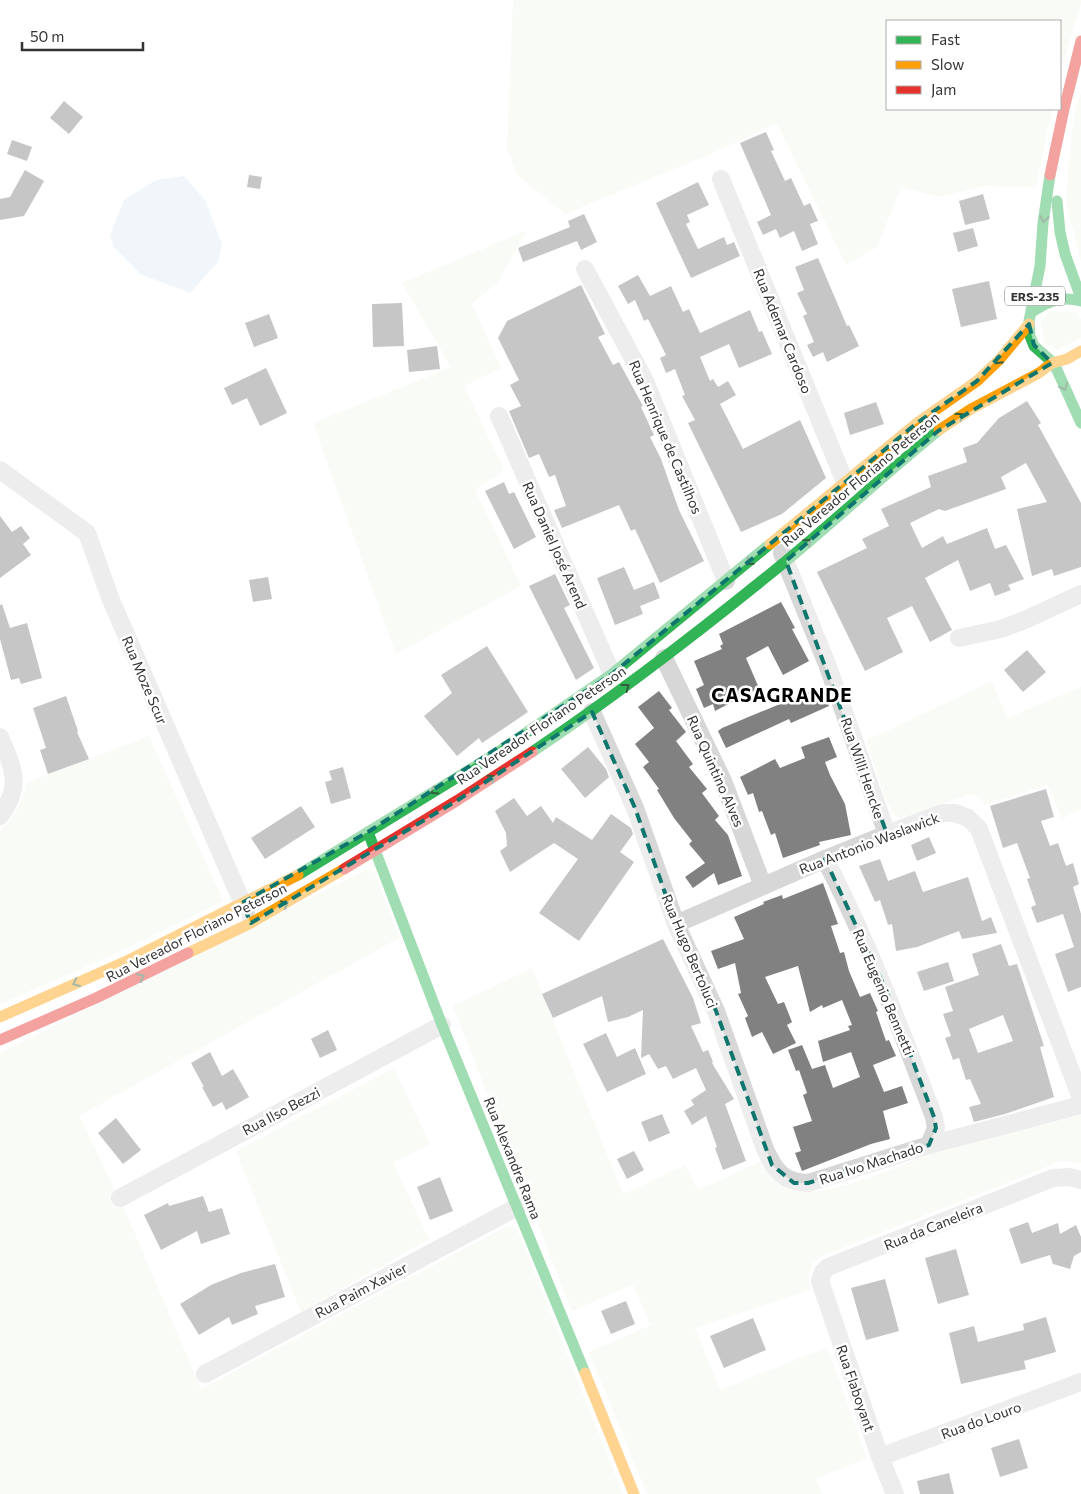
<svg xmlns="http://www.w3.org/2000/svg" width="1081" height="1494" viewBox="0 0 1081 1494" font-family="Commissioner,sans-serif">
<rect width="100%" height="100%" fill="#fff"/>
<g fill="#f1f5ed">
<polygon points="513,0 1081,0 1081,3 1060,73 1060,21 887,21 887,109 1052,109 1036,187 984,186 939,197 901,187 877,247 846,265 777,123 713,153 565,214 517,175 507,147"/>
<polygon points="1081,92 1081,262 1066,200 1073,120"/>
<polygon points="527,230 498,282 472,304 501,368 464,386 504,470 475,490 521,586 396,654 313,423 451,367 402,283"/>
<polygon points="1050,311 1075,312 1081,320 1081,338 1058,350 1045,343 1041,322"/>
<path d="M992,681L1007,718L1081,687V809L1062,819L1048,785L985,805L979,797L971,794L906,817L898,818C885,808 872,756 867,740Z"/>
<path d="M149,736L223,901L111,956L0,1004V831C15,817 22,803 26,783Z"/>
<polygon points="368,869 375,873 399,938 79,1116 124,1208 201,1389 509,1225 517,1229 623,1494 0,1494 0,1053"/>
<path d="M532,968L623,1194L685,1165L698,1190L761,1161C768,1174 779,1186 794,1190C832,1200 905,1161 944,1150C989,1137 1035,1126 1081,1115V1163L1061,1161L820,1257C807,1268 808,1273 810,1290L695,1328L720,1390L827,1347L867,1458L816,1479L823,1494H647L589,1352L651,1325L633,1285L572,1311L453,1006Z"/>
<polygon points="394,1068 430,1144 393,1163 429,1239 301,1312 236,1151"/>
</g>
<polygon fill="#ddebf3" points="184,176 205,200 222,244 218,262 190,293 140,274 114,247 110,235 124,200 156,180"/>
<g fill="#818181" fill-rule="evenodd">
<polygon points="64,101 83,117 69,134 50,118"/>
<polygon points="766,132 774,150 771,151 785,181 791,178 804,206 810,203 818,221 810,224 818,244 802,251 794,231 780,238 776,229 763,235 757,222 771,215 740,143"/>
<polygon points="12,140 32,147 27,161 7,154"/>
<polygon points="25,170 44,181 24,216 0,220 0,199 10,197"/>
<polygon points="249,175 262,177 260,189 247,187"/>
<polygon points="698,182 709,205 687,215 690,222 686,224 698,249 724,237 727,245 734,242 740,256 691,278 656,203"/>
<polygon points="983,194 990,219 965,225 959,201"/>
<polygon points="584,214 597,242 581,250 577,241 523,262 518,248 570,227 568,221"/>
<polygon points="973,228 978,246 958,252 953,233"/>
<polygon points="818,258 847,326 849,325 859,346 827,362 823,352 813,357 807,345 814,342 803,316 807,314 797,293 804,290 795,267"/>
<polygon points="638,275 650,296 671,286 683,312 689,309 700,333 750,310 759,332 762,331 772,354 739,368 729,344 700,357 710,381 713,379 718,387 728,381 736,395 720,404 743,449 800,420 826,478 782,514 741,532 688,423 695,420 682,396 685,395 675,369 666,373 660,358 666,355 648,319 644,321 635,300 628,304 618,286"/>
<polygon points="989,281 997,319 961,327 952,289"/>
<polygon points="581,285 605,334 598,337 613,365 619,362 643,406 641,407 654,435 650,437 661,459 679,510 704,561 660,583 635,529 631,531 619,505 562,528 554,510 566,506 555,475 549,477 539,454 529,458 509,411 521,406 510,385 519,380 498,338 507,321"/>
<polygon points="402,303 404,346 373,347 372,304"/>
<polygon points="269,314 278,338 254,347 245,323"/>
<polygon points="437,346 440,369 409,372 407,350"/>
<polygon points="266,368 287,413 260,426 247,398 232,405 224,388"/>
<polygon points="1027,401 1041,423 1038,425 1081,503 1081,567 1054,576 1052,569 1032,576 1017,509 1047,502 1026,463 1001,477 1006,489 945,511 939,509 910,523 922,548 943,536 947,544 987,528 995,549 1006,545 1024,579 1008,585 1011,590 995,596 990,583 970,591 958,560 925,578 952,630 930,642 912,606 887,618 903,652 865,671 817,572 867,548 862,539 889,526 881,509 931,487 928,476 967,462 963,448 977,443 999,418"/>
<polygon points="876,402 884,424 850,435 844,413"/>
<polygon points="504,482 509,494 514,492 536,537 514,549 485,491"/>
<polygon points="0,516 12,532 21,526 30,538 23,544 31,555 0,578"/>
<polygon points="624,567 634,590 654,582 660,598 640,606 643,614 615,625 597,578"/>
<polygon points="555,574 570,605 564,608 594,668 576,680 529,586"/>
<polygon points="268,577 272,599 253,602 249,580"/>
<polygon points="781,602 795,628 792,629 809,661 783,675 768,646 746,658 759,688 715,711 713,704 704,708 696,689 704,685 694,661 722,649 720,646 723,644 719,634"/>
<polygon points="2,604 10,628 27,623 42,678 21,684 19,678 11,680 0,639 0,605"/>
<polygon points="487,646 528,712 482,743 479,738 457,756 424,716 452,693 441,675"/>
<polygon points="1027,650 1046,672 1023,692 1004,670"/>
<polygon points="821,687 829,706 791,723 789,719 726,748 718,731 722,728"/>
<polygon points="659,691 672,708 669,710 686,732 676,741 693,764 689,767 707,789 702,793 719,816 715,820 728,835 742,876 718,885 714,873 693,888 685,877 705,863 689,844 692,841 674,818 657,790 659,789 643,767 649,762 635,744 654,728 638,707"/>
<polygon points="66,696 78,731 77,732 89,759 48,774 40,750 46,748 33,708"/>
<polygon points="829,737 837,757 825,762 830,775 845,804 851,835 819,842 820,845 783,858 775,833 771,835 762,811 759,812 753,793 748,795 740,777 775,759 780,768 805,758 801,747"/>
<polygon points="588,747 606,769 609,777 585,798 561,769"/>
<polygon points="343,767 351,798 331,804 325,782 332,780 329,771"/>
<polygon points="1046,789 1054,817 1041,821 1050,846 1058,843 1066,866 1073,863 1079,884 1073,887 1081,914 1081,987 1068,992 1055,954 1074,947 1063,914 1037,923 1031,907 1036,905 1027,879 1030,878 1017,843 1003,848 990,806"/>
<polygon points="514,798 527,816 541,806 553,823 556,817 592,840 611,814 631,828 633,834 620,852 634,862 579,941 539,913 578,859 554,843 510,872 500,851 507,846 506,833 495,811"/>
<polygon points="301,806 315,827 265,859 251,838"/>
<polygon points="929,837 936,853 917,861 911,845"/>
<polygon points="880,859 888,881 915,871 923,892 968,877 982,921 991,917 997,933 962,939 959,931 917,947 896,951 892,924 888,925 880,900 875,902 859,866"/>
<polygon points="823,883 838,924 831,926 840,953 844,952 849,971 860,997 870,993 878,1011 876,1012 886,1041 889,1040 896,1056 873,1065 884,1092 902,1086 908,1103 883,1111 890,1139 871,1144 802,1171 795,1153 801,1151 793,1127 812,1121 803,1095 807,1093 799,1070 796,1071 788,1050 802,1045 812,1069 825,1065 833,1088 860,1077 851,1052 823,1062 818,1041 850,1030 848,1026 852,1025 842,1000 823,1008 822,1005 810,1012 798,966 765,977 778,1004 784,1002 792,1022 787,1025 796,1043 773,1054 762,1032 752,1037 745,1018 748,1016 738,994 741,993 735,963 718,969 711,951 744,939 734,917 764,904 763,902 782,895 783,899"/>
<polygon points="663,939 693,998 701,1023 691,1026 703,1052 708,1050 713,1062 712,1063 734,1099 725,1104 746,1161 723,1170 715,1148 717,1147 706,1116 692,1125 684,1111 694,1105 691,1100 706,1090 696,1068 673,1079 666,1066 658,1069 649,1054 641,1058 643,1010 628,1017 608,1022 602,996 553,1018 542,994"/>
<path d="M1001,944L1009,966L1017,964L1024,985L1044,1046L1040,1047L1054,1097L1005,1114L974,1122L969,1107L981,1104L970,1079L966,1080L959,1058L953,1060L945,1038L951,1036L943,1014L953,1011L945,987L979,975L972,954ZM1003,1015L1013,1041L978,1053L969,1029Z"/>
<polygon points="948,962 954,981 924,991 917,972"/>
<polygon points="328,1030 337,1050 320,1058 311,1039"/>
<polygon points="606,1033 617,1057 635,1048 646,1074 607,1092 583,1044"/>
<polygon points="210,1052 222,1076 233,1069 249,1097 226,1110 222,1102 213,1107 202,1087 204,1087 191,1063"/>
<polygon points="662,1114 670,1133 649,1142 641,1122"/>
<polygon points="116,1118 141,1150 123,1164 98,1133"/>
<polygon points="634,1151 644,1170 627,1179 617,1159"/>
<polygon points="440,1177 453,1211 430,1220 417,1187"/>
<polygon points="203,1196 209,1212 222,1208 230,1234 201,1244 197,1231 161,1250 144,1215 168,1203 169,1206"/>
<polygon points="1028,1222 1032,1233 1058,1223 1060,1234 1076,1225 1081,1237 1081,1252 1074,1256 1070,1269 1053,1264 1050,1255 1021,1264 1009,1229"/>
<polygon points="956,1249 969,1295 938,1304 925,1258"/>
<polygon points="275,1264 285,1297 255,1306 258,1314 232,1325 229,1317 199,1335 180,1304 211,1285 241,1273"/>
<polygon points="885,1279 899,1331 866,1340 851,1288"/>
<polygon points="626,1301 635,1324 611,1334 601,1311"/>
<polygon points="1046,1317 1056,1352 1024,1361 1026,1369 961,1384 949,1333 974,1326 978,1342 1024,1330 1023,1324"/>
<polygon points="753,1318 766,1350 724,1368 710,1336"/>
<polygon points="1019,1439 1028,1468 1000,1477 991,1448"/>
<polygon points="949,1473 954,1494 920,1494 917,1481"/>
</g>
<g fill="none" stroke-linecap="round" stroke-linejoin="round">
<g stroke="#d7d7d7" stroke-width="18">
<polyline points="721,179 845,482"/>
<polyline points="585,269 645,381 726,581"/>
<polyline points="499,416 612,674"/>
<polyline points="0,470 87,533 111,600 246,911"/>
<polyline points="782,553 827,664 887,834"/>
<polyline points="959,638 1001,629 1025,620 1081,594"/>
<polyline points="664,658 723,781 763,886"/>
<path d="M592,712L635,808L676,924L716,1011L765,1149C775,1171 783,1182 808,1183L929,1145L936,1128L934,1117C901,1030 868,942 825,859"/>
<path d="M0,737C13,768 23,785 0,816"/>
<polyline points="676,924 825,859 887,834 943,813 955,813 968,818 979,829 1081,1098"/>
<polyline points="929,1145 1081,1105"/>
<polyline points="120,1198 442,1025"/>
<polyline points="205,1374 517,1207"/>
<polyline points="880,1457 1081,1382"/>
<polyline points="895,1494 880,1457 820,1281 823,1272 828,1267 1053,1178 1069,1177 1081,1180"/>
</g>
<g stroke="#30b455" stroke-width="11">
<polyline points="1050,175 1043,223 1040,266 1029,321 1030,336 1034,346 1050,360 1057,370 1081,423"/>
<polyline points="1057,201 1060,232 1065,254 1081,298"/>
<path d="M1032,312C1049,301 1061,296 1081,301"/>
<path d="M532,752C620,693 704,628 786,561C838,518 887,472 939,430"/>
<polyline points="368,832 442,1025 585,1373"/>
<polyline points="298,875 492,756 612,674 770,544"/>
</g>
<g stroke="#ff9f0a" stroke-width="11">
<polyline points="939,430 971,409 1039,373 1052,363 1067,359 1081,351"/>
<polyline points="770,544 917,423 977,381 999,360 1029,324"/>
<polyline points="188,953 251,923 344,869"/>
<polyline points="0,1017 129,960 298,875"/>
<polyline points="585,1373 634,1494"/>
</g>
<g stroke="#e5322d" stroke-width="11">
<polyline points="1050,175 1064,109 1081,41"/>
<polyline points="344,869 458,800 532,752"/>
<polyline points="0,1040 96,998 188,953"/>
</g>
</g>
<defs><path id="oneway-chevron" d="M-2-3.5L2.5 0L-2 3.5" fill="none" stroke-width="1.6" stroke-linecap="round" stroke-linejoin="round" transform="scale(1.25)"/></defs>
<g stroke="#32603f">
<use href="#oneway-chevron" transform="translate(1044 219) rotate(98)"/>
<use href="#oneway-chevron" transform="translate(998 361) rotate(134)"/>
<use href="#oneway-chevron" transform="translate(1064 387) rotate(64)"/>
<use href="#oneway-chevron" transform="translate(960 416) rotate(-35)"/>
<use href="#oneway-chevron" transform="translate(808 542) rotate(-41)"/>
<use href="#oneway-chevron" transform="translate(749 562) rotate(140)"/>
<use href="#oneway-chevron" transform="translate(626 687) rotate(-37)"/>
<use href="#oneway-chevron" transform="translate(492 778) rotate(-33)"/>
<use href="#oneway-chevron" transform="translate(434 791) rotate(148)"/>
<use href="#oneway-chevron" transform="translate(285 904) rotate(-29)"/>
<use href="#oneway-chevron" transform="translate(141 977) rotate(-26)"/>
<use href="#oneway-chevron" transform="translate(76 983) rotate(156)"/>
</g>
<path d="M0 0H1081V1494H0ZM1029,324L1034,345L1052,363L938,431L786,561L887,834L825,859L886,990L934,1117L936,1128L929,1145L808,1183H794L772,1165L716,1011L676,924L635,808L592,712L458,800L251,923L242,903L368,832L612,674L917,423L977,381Z" fill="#fff" fill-opacity=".55" fill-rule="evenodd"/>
<path fill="none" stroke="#0f766e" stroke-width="4" stroke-dasharray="10 6" stroke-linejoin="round" d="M1029,324L1034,345L1052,363L938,431L786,561L887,834L825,859L886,990L934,1117L936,1128L929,1145L808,1183H794L772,1165L716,1011L676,924L635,808L592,712L458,800L251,923L242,903L368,832L612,674L917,423L977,381Z"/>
<g text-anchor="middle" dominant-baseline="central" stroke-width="5" stroke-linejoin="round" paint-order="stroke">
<rect fill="#fff" stroke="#707070" stroke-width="1" x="1005" y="286.5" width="60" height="19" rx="4"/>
<g font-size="12" font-weight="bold" fill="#333">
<text x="1035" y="296">ERS-235</text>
</g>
<g font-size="14" fill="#333" stroke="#fff">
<text transform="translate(783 331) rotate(68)">Rua Ademar Cardoso</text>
<text transform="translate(666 437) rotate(67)">Rua Henrique de Castilhos</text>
<text transform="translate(860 479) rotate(-40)">Rua Vereador Floriano Peterson</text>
<text transform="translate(555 545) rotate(66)">Rua Daniel José Arend</text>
<text transform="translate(145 680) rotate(67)">Rua Moze Scur</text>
<text transform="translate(541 725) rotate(-34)">Rua Vereador Floriano Peterson</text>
<text transform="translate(863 768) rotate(71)">Rua Willi Hencke</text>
<text transform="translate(716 771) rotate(66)">Rua Quintino Alves</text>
<text transform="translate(869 843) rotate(-21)">Rua Antonio Waslawick</text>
<text transform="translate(196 932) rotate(-27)">Rua Vereador Floriano Peterson</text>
<text transform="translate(690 951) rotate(67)">Rua Hugo Bertoluci</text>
<text transform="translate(884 992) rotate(67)">Rua Eugenio Bennetti</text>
<text transform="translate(281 1111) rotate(-28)">Rua Ilso Bezzi</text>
<text transform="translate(513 1158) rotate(68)">Rua Alexandre Rama</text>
<text transform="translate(871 1163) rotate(-18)">Rua Ivo Machado</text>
<text transform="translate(933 1226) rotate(-22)">Rua da Caneleira</text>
<text transform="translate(361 1290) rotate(-28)">Rua Paim Xavier</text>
<text transform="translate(856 1388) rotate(71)">Rua Flaboyant</text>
<text transform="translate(981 1420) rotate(-20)">Rua do Louro</text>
</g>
<g font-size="19" font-weight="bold" letter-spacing="1" fill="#000" stroke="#fff">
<text x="782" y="694">CASAGRANDE</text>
</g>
</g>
<rect x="886" y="20" width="175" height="90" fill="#ffffff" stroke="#adadad"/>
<rect x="896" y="36" width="25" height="8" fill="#30b455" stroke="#adadad"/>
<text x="931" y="45" font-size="15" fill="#333333">Fast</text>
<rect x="896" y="61" width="25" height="8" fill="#ff9f0a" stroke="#adadad"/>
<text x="931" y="70" font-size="15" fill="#333333">Slow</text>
<rect x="896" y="86" width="25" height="8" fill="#e5322d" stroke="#adadad"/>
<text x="931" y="95" font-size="15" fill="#333333">Jam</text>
<path d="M22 42v8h121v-8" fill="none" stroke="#333333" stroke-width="2.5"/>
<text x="30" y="42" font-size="15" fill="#333333" stroke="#ffffff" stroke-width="4" paint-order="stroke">50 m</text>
</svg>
